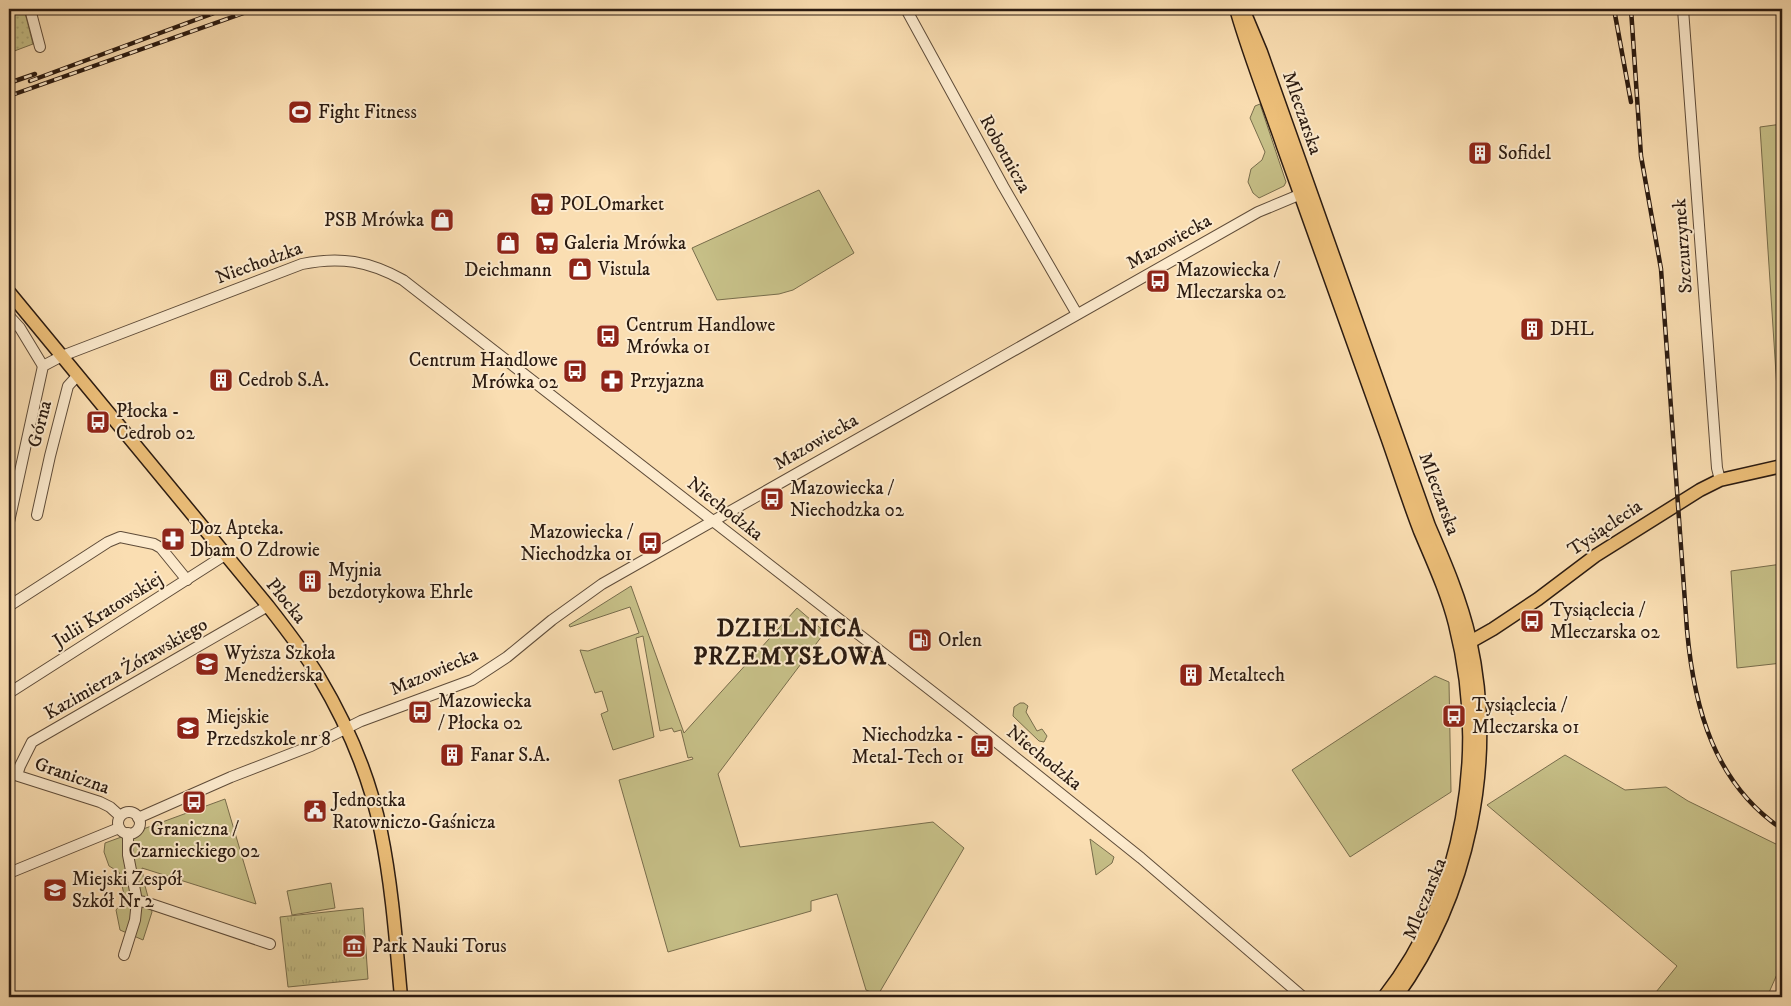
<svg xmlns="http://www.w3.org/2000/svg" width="1791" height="1006" viewBox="0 0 1791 1006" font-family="'IM FELL DW Pica',serif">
<defs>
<pattern id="park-tufts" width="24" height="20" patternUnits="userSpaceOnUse" patternTransform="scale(1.25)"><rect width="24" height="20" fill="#c6bf87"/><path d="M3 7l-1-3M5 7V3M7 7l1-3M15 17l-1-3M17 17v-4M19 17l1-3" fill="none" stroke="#aaa474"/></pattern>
<pattern id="garden-dots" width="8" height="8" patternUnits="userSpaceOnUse" patternTransform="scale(1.25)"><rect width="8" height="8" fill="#c6bf87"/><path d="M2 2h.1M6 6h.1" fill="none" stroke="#aaa474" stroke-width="1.8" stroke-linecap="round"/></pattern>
</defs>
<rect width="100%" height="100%" fill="#fadeb2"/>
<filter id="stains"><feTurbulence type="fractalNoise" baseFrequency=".004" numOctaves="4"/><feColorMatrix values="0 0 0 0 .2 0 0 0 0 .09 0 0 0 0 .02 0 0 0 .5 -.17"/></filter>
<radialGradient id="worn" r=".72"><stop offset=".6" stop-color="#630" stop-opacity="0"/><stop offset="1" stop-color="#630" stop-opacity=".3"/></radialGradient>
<g fill="#c6bf87" stroke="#786d4c">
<polygon points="1260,104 1286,182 1284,186 1259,198 1253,193 1248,182 1251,169 1262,160 1265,152 1250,118 1255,106"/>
<polygon points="1782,124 1782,466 1760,127"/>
<polygon points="819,190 854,253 793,290 779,294 717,300 692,248"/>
<polygon points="1782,564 1782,663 1737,668 1731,571"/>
<polygon points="631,586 684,733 797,608 825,632 718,774 740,847 933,822 964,848 878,995 866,990 837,894 811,901 811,911 668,952 619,780 693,759 692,757 688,758 681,730 674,732 672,728 660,731 643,636 636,638 654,737 613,750 601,714 608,711 602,691 595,693 580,650 588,651 639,633 630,607 570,627 569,625"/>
<polygon points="1435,676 1449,682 1451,792 1350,857 1292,770"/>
<polygon points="1020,703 1024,703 1028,706 1026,712 1037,731 1042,729 1047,736 1044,742 1039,741 1013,716 1014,707"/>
<polygon points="1565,755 1625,790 1666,787 1688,801 1782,847 1782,963 1767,997 1652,997 1677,966 1487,805"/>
<polygon points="225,799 256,904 142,868 144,882 152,912 143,940 120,930 116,910 125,899 119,872 109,866 104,852 105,843"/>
<polygon points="1090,839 1114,857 1112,863 1096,875"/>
<polygon points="331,883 335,908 292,915 287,891"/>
</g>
<polygon fill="url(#park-tufts)" stroke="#786d4c" points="363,908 368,979 288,987 280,917"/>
<polygon fill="url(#garden-dots)" stroke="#786d4c" points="9,9 24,9 33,44 9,53"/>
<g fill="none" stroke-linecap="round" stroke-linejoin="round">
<g stroke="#5f4c39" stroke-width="12">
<g id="minor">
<polyline points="30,9 40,47"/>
<polyline points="906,9 1003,186 1077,314"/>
<polyline points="1683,9 1717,468 1720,480"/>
<polyline points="9,316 20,328 43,366"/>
<polyline points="37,515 50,456 68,386 78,375"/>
<path d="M9,522L43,366L62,356L302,264C340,256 369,261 403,280L965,717L1141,858L1303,997"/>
<polyline points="9,606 108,542 120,537 154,544 161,548 187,580"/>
<polyline points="9,693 225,555"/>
<polyline points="9,773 100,802 110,807 120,816"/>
<polyline points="17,775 20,766 32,742 268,606"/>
<circle cx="129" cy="823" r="11"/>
<polyline points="138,818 231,777 311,746 361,721 472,680 507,657 552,620 602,584 1258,212 1306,192"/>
<polyline points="9,873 119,828"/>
<polyline points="137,901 145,902 270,944"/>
<polyline points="124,955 135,920 137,901 128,855 128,833"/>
</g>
</g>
<g stroke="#2b1b11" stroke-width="15">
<g id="major">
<path d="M1243,9L1261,52L1429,526C1445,563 1461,600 1470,640C1497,762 1469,896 1396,997"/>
<path d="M1237,12C1250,57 1268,102 1283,146C1317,243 1352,340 1387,437C1398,468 1408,500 1420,531C1433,562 1447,592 1455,624C1487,750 1465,893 1384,997"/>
<path d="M9,292L268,606C286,629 304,652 319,677C347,724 370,778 381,832C392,886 396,942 401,997"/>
<polyline points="1463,645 1470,642 1493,629 1538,599 1595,556 1700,490 1720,480 1782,466"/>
</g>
</g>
<use href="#minor" stroke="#fceacd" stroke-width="10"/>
<use href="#major" stroke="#edbf79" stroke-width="12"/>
<g stroke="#2b1b11" stroke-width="4.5">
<g id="rail">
<polyline points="1614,9 1631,102"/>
<path d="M1631,9L1641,156L1661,269L1687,630C1694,708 1714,783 1782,829"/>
<polyline points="30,81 225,9"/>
<polyline points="9,83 35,74"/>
<polyline points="9,96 255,9"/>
</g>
</g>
<use href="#rail" stroke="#fceacd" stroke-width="2.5" stroke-dasharray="8" stroke-linecap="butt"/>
</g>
<defs>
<g id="stadium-square" transform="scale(1.25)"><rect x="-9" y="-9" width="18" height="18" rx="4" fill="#8f2418" stroke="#fceacd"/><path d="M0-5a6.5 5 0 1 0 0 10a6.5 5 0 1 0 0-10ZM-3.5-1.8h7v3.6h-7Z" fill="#fff"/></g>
<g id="building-square" transform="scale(1.25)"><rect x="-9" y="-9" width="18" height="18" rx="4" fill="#8f2418" stroke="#fceacd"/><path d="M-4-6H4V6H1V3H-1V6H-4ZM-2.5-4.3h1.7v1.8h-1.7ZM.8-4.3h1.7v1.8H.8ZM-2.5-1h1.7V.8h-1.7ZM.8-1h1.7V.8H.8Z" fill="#fff"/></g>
<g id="supermarket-square" transform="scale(1.25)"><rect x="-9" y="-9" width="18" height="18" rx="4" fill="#8f2418" stroke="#fceacd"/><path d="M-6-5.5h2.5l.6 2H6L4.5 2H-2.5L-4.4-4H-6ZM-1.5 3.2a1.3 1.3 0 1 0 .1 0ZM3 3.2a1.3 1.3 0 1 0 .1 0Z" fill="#fff"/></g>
<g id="shop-square" transform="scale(1.25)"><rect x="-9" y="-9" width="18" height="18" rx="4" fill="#8f2418" stroke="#fceacd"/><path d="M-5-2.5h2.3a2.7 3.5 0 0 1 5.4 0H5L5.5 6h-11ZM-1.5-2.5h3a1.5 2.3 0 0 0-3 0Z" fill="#fff"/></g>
<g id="bus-square" transform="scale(1.25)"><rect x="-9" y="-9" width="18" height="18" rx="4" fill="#8f2418" stroke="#fceacd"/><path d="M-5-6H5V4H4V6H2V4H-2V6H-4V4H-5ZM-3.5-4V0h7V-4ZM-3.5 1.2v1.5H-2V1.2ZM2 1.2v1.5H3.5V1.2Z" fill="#fff"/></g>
<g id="pharmacy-square" transform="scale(1.25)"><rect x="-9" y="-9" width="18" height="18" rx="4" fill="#8f2418" stroke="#fceacd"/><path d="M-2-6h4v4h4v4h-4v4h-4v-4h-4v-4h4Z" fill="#fff"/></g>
<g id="fuel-square" transform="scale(1.25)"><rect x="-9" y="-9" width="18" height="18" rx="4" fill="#8f2418" stroke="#fceacd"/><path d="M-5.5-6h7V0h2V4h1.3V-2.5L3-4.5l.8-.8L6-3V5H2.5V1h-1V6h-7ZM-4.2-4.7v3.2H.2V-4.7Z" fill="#fff"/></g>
<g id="university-square" transform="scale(1.25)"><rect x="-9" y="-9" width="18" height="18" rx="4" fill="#8f2418" stroke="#fceacd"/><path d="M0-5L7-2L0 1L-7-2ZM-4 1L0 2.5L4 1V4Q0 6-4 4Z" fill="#fff"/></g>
<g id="school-square" transform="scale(1.25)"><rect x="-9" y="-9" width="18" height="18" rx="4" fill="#8f2418" stroke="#fceacd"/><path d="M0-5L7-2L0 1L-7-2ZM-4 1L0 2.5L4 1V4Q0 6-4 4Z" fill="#fff"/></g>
<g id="civic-square" transform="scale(1.25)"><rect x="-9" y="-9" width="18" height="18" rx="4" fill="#8f2418" stroke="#fceacd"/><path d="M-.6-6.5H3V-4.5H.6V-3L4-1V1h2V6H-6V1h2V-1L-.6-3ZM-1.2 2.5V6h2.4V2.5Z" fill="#fff"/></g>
<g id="museum-square" transform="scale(1.25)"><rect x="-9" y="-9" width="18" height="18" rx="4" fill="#8f2418" stroke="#fceacd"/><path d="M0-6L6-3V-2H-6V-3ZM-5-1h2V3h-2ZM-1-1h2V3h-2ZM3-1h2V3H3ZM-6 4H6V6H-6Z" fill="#fff"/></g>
</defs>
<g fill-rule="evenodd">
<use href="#stadium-square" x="300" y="112"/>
<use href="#building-square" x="1480" y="153"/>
<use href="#supermarket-square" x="542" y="204"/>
<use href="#shop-square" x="442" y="220"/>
<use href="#shop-square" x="508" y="243"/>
<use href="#supermarket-square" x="547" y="243"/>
<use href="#shop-square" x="580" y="269"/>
<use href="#bus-square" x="1158" y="281"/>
<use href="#building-square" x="1532" y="329"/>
<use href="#bus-square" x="608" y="336"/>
<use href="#bus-square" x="575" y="371"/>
<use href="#building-square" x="221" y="380"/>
<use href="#pharmacy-square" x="612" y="381"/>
<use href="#bus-square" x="98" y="422"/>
<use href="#bus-square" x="772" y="499"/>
<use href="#pharmacy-square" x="173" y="539"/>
<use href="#bus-square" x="650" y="543"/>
<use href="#building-square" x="310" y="581"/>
<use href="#bus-square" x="1532" y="621"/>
<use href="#fuel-square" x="920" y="640"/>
<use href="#university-square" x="207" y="664"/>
<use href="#building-square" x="1191" y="675"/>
<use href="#bus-square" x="420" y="712"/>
<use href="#bus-square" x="1454" y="716"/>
<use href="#school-square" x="188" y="728"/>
<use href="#bus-square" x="982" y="746"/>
<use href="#building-square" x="452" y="755"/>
<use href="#bus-square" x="194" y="802"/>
<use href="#civic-square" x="315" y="811"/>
<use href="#school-square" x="55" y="890"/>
<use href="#museum-square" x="354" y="946"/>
</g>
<g text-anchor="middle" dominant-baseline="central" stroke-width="4" stroke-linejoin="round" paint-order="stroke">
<g font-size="19" fill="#2b1b11" stroke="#fceacd" text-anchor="start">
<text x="318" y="112">Fight Fitness</text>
<text x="1498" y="153">Sofidel</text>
<text x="560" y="204">POLOmarket</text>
<text x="424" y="220" text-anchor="end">PSB Mrówka</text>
<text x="564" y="243">Galeria Mrówka</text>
<text x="598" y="269">Vistula</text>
<text x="508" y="270" text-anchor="middle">Deichmann</text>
<text x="1176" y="270">Mazowiecka /<tspan x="1176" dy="22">Mleczarska 02</tspan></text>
<text x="626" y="325">Centrum Handlowe<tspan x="626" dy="22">Mrówka 01</tspan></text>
<text x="1550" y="329">DHL</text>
<text x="558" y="360" text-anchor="end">Centrum Handlowe<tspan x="558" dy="22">Mrówka 02</tspan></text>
<text x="238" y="380">Cedrob S.A.</text>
<text x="630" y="381">Przyjazna</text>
<text x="116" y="411">Płocka -<tspan x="116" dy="22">Cedrob 02</tspan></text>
<text x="790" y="488">Mazowiecka /<tspan x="790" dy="22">Niechodzka 02</tspan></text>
<text x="190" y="528">Doz Apteka.<tspan x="190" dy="22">Dbam O Zdrowie</tspan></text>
<text x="632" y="532" text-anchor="end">Mazowiecka /<tspan x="632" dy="22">Niechodzka 01</tspan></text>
<text x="328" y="570">Myjnia<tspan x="328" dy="22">bezdotykowa Ehrle</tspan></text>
<text x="1550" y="610">Tysiąclecia /<tspan x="1550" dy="22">Mleczarska 02</tspan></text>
<text x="938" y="640">Orlen</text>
<text x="224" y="653">Wyższa Szkoła<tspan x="224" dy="22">Menedżerska</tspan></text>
<text x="1208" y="675">Metaltech</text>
<text x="438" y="701">Mazowiecka<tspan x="438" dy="22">/ Płocka 02</tspan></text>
<text x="1472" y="705">Tysiąclecia /<tspan x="1472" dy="22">Mleczarska 01</tspan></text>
<text x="206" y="717">Miejskie<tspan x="206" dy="22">Przedszkole nr 8</tspan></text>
<text x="964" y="735" text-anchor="end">Niechodzka -<tspan x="964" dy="22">Metal-Tech 01</tspan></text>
<text x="470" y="755">Fanar S.A.</text>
<text x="332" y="800">Jednostka<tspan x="332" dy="22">Ratowniczo-Gaśnicza</tspan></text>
<text x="194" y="829" text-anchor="middle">Graniczna /<tspan x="194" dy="22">Czarnieckiego 02</tspan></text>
<text x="72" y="879">Miejski Zespół<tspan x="72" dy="22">Szkół Nr 2</tspan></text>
<text x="372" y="946">Park Nauki Torus</text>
</g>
<g font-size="19" fill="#2b1b11" stroke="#fceacd">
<text transform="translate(1302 113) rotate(71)">Mleczarska</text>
<text transform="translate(1005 154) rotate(61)">Robotnicza</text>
<text transform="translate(1169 242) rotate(-29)">Mazowiecka</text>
<text transform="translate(1683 246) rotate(-94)">Szczurzynek</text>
<text transform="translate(259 263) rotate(-20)">Niechodzka</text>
<text transform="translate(40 424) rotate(-75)">Górna</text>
<text transform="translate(816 442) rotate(-30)">Mazowiecka</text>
<text transform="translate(1439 494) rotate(70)">Mleczarska</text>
<text transform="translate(725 509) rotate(38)">Niechodzka</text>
<text transform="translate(1605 528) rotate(-34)">Tysiąclecia</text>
<text transform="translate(286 601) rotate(51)">Płocka</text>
<text transform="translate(108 610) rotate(-32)">Julii Kratowskiej</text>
<text transform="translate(126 669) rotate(-30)">Kazimierza Żórawskiego</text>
<text transform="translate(434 672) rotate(-23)">Mazowiecka</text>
<text transform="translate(1044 758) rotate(39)">Niechodzka</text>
<text transform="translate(72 776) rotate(19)">Graniczna</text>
<text transform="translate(1425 899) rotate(-68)">Mleczarska</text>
</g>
<g font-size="24" font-weight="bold" letter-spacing="1" fill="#2b1b11" stroke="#fceacd">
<text x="790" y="629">DZIELNICA<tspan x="790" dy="28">PRZEMYSŁOWA</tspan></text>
</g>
</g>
<rect width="1791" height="1006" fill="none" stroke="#fadeb2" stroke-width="30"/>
<rect x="10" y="10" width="1771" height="986" fill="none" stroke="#2b1b11" stroke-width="2.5"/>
<rect x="15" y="15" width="1761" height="976" fill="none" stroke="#2b1b11"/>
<rect width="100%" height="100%" filter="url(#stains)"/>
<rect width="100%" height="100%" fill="url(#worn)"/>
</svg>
